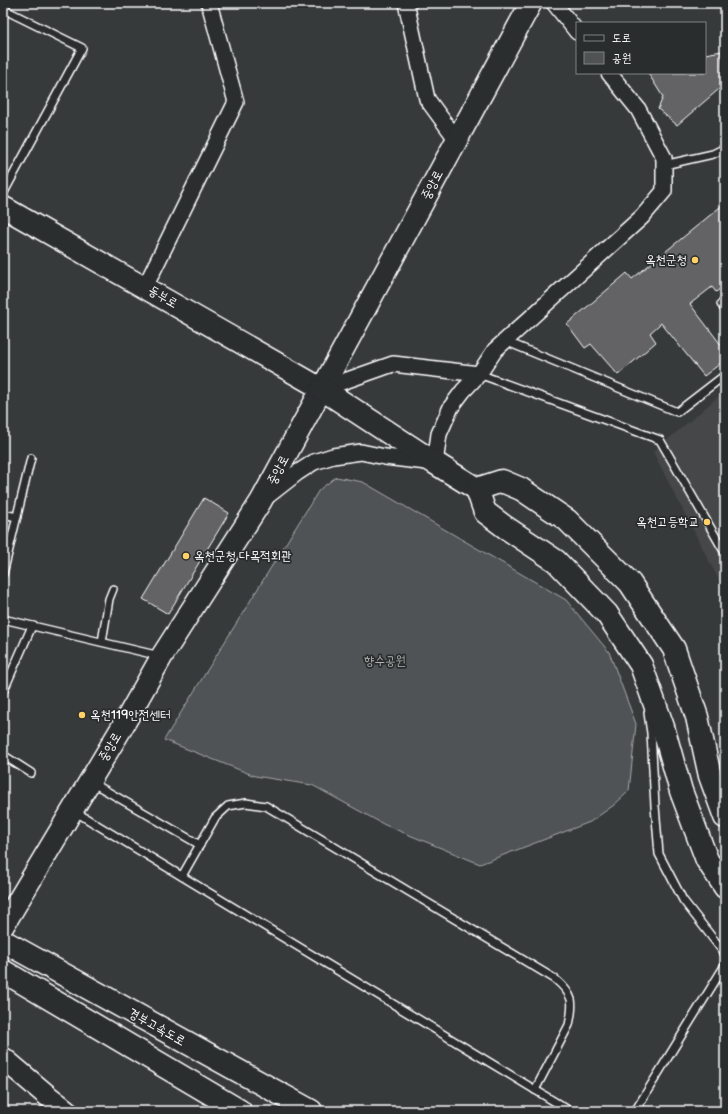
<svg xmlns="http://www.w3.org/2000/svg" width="728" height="1114" viewBox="0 0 728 1114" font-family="'Balsamiq Sans','Poor Story',sans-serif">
<rect width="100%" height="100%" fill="#373a3b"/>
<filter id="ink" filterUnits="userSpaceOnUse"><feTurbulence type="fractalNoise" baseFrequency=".025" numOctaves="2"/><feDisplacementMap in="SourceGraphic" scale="8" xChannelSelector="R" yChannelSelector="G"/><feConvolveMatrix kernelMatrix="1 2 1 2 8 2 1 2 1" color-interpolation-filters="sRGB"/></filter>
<g filter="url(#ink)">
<polygon fill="#444748" points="725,391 725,592 653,452"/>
<polygon fill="#505354" stroke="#a8a9aa" points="336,477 363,482 566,600 609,652 636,724 629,791 614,805 590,822 480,864 385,825 312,785 255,776 164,740 319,490"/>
<g fill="#636465" stroke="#fff">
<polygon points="722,51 725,84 677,125 658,109 663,97 648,73 705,73 705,54"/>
<polygon points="725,203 725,285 716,292 712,287 690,304 725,350 725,360 704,376 661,323 650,333 656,342 618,375 591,344 585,348 567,324 627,273 632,279"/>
<polygon points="204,498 229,513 168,614 143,599"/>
</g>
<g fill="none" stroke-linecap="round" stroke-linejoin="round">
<g stroke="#fff" stroke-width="10">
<g id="lane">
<polyline points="3,9 82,48 3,194"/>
<polyline points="664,165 713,154 725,148"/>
<polyline points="725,301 721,304 725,310"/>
<polyline points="505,341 677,412 725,375"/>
<polyline points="479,374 660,440 725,553"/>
<polyline points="3,514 17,517"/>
<polyline points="3,574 31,458"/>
<polyline points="3,619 160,656"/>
<polyline points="102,642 109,599 113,589"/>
<polyline points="3,692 32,626"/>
<polyline points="648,713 651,733 655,806 659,854 683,900 725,954"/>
<polyline points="3,755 31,773"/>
<polyline points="91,782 200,845"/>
<polyline points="74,811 570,1111"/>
<path d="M182,876L215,818L228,806L246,803L266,806L555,979C574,995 574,1002 569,1025L535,1090"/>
<polyline points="635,1111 725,965"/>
</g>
</g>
<g stroke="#fff" stroke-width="18">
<g id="street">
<polyline points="406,3 427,99 457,140"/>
<polyline points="554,3 577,32"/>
<polyline points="145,287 236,102 209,3"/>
<polyline points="322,389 393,364 479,374 495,350 642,217 664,191 664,158 638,109 609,73"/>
<polyline points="265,498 297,473 314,462 333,456 361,452 385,457 435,463 439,434 451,407 463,391 479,374"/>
</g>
</g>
<g stroke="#fff" stroke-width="24">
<g id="secondary">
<polyline points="3,207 322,389"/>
<polyline points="3,926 121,729 162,656 261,501 531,3"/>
<polyline points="3,1058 49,1097 67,1111"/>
</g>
</g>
<g stroke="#fff" stroke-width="25">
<g id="highway">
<polyline points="322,389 435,463 477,489 485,512 505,527 556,561 607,614 641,665 663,727 681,791 707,860 725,887"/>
<polyline points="477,489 502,481 521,489 567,520 630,583 674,649 697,717 710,776 725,817"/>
<polyline points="3,941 311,1111"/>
<polyline points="3,971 240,1111"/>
</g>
</g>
<use href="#lane" stroke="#2a2d2e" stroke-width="7"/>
<use href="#street" stroke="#2a2d2e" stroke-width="15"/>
<use href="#secondary" stroke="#2a2d2e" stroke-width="21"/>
<use href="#highway" stroke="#2a2d2e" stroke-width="22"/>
</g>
</g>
<g fill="#ffd166" stroke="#2a2d2e" stroke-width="1.5">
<circle cx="695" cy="260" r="4"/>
<circle cx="707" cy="522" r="4"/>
<circle cx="186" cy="556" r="4"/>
<circle cx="82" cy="715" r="4"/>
</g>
<g text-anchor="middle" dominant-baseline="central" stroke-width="3.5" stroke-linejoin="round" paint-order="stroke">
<g font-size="13" fill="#fff" stroke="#2a2d2e">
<text transform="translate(432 185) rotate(-62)">중앙로</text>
<text transform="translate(163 297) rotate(30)">동부로</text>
<text transform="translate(278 470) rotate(-62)">중앙로</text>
<text transform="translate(110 747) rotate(-59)">중앙로</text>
<text transform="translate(157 1027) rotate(29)">경부고속도로</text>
</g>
<g font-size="13" fill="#fff" stroke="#2a2d2e" text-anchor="end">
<text x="687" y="260">옥천군청</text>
<text x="699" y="522">옥천고등학교</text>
<text x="194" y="556" text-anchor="start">옥천군청 다목적회관</text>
<text x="90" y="715" text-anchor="start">옥천119안전센터</text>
</g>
<g font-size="13" fill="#b0b2b2" stroke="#2a2d2e">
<text x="385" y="661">향수공원</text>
</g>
</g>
<rect width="728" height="1114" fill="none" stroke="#2a2d2e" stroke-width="16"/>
<rect x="8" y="8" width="712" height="1098" fill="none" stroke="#fff" stroke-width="1.5" filter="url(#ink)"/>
<rect x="576" y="22" width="130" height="52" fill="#2a2d2e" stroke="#7f8182"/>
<rect x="584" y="35" width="20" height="6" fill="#2a2d2e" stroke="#7f8182"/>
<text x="612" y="42" font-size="12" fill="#ffffff">도로</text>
<rect x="584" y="52" width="20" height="12" fill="#505354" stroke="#7f8182"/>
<text x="612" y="62" font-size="12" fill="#ffffff">공원</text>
</svg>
